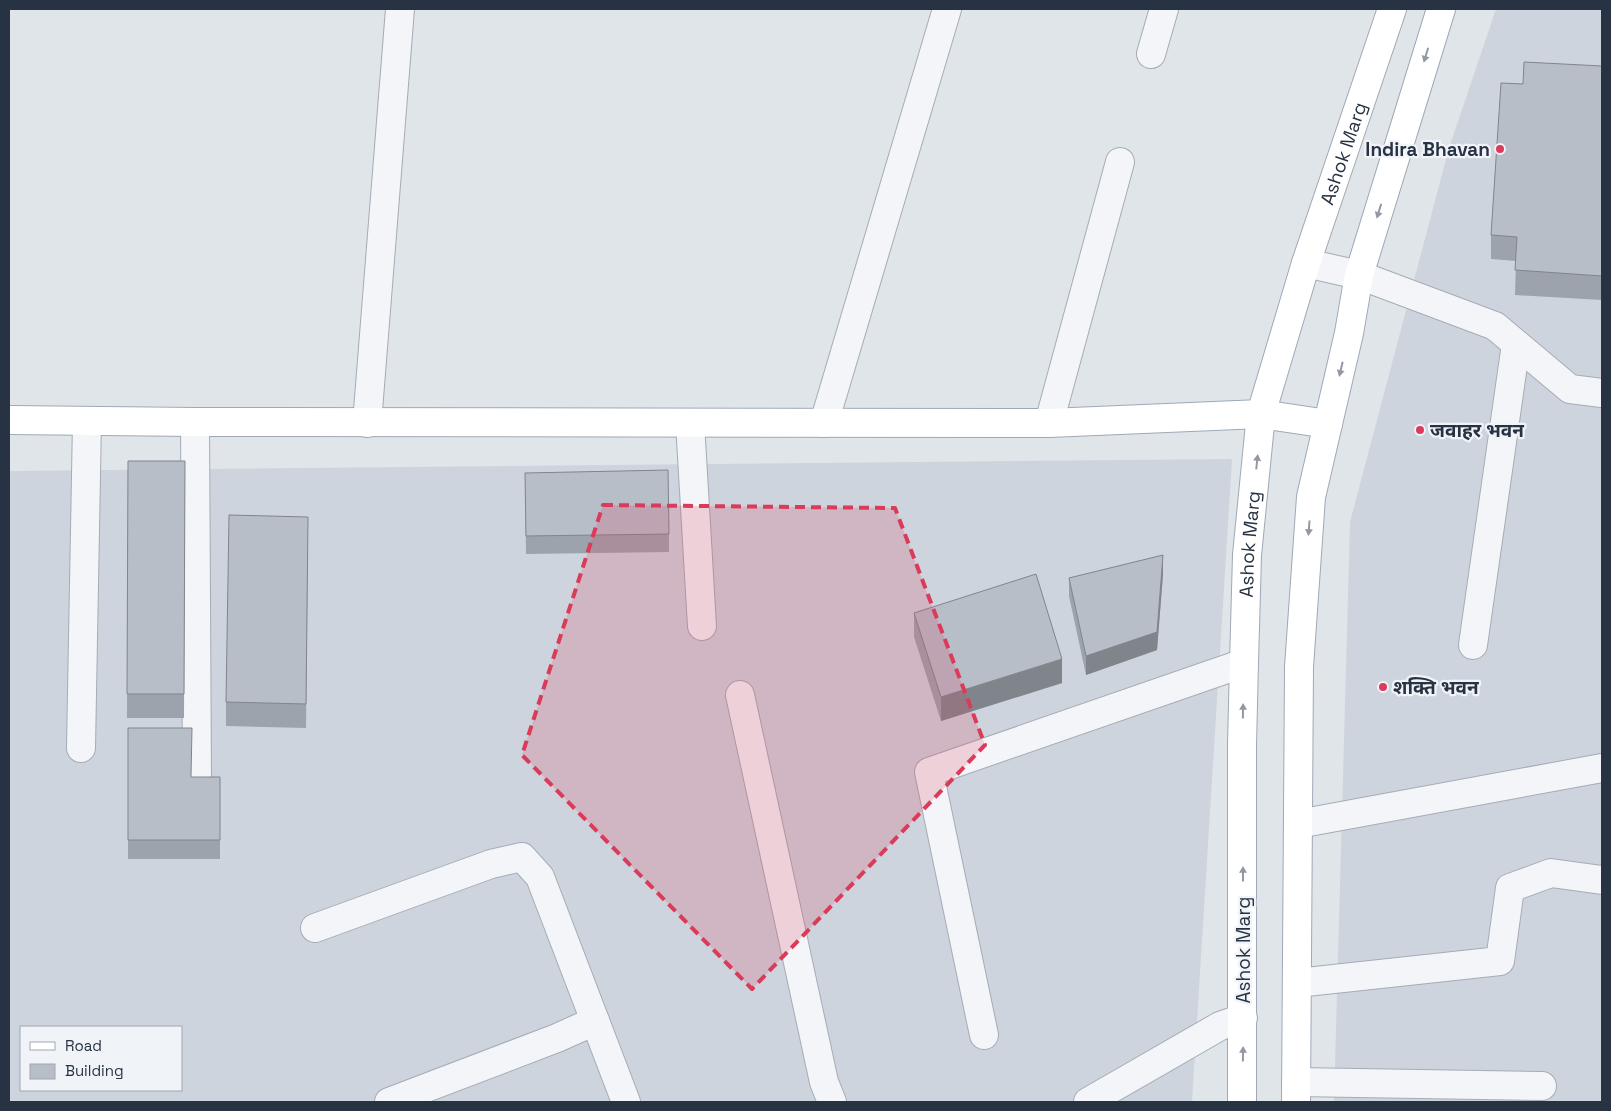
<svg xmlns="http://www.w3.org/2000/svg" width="1611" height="1111" viewBox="0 0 1611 1111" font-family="'Space Grotesk','Noto Sans Devanagari',sans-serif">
<rect width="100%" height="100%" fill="#e0e5ea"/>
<g fill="#ced4dd" fill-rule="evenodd">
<polygon points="1496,9 1602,9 1602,1102 1334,1102 1350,522 1449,148"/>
<path d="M1232,459L1192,1102H9V471ZM21,1027H181V1090H21Z"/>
</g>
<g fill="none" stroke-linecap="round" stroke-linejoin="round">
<g stroke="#a5acb5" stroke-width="30">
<g id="minor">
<polyline points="1151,54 1164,9"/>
<polyline points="1306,263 1359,275 1495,326 1570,389 1602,393"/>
<polyline points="195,422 197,779"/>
<polyline points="367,423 400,9"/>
<polyline points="690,423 702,626"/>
<polyline points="824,423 947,9"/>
<polyline points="1049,423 1120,162"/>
<polyline points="1473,645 1516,344"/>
<polyline points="740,695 824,1082 832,1102"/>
<polyline points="81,748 87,421"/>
<polyline points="1298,824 1602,768"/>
<polyline points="315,928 491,864 522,857 540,877 626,1102"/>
<polyline points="1297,983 1500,961 1510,888 1551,873 1602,880"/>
<polyline points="984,1035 929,772 1244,663"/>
<polyline points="1296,1082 1542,1086"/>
<polyline points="389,1102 557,1038 595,1021"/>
<polyline points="1088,1102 1220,1026 1243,1018"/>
</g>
</g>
<g stroke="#9ea9b7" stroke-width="30">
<g id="major">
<polyline points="9,420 195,422 1049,423 1261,414 1328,424"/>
<path id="s1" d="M1242,1102V745L1244,663L1247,555L1261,414L1306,263L1392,9"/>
<polyline points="1296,1102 1299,667 1311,497 1349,333 1359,275 1441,9"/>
</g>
</g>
<use href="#minor" stroke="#f3f5f8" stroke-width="28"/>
<use href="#major" stroke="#fff" stroke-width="28"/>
</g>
<g fill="#9da3ac">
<polygon points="1602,66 1602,300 1515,295 1516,261 1491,259 1491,235 1523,84"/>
<polygon points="128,461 185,461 184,718 127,718"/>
<polygon points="525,473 669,534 669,552 526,554"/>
<polygon points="308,541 306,728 226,726 226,702"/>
<polygon points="1163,574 1157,650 1086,675 1069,596 1069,578"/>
<polygon points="914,613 1062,683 941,721 914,637"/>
<polygon points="128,728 191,777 220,777 220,859 128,859"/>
</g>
<g fill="#80858c">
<polygon points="1163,555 1163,574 1157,650 1086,675 1086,656"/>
<polygon points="1062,659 1062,683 941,721 941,697"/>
</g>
<g fill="#b7bec8" stroke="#80858c">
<polygon points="1524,62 1602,66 1602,276 1515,270 1517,237 1491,235 1501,83 1523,84"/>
<polygon points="128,461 185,461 184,694 127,694"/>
<polygon points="668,470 669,534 526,536 525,473"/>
<polygon points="229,515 308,517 306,704 226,702"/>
<polygon points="1163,555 1157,632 1086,656 1069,578"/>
<polygon points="1036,574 1062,659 941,697 914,613"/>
<polygon points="128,728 192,728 191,777 220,777 220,840 128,840"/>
</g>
<defs><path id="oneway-solid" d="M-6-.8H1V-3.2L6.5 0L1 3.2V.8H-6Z" transform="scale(1.25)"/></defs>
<g fill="#9399a1">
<use href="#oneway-solid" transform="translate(1426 55) rotate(107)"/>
<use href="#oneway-solid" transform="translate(1379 211) rotate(107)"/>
<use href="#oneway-solid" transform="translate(1341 369) rotate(103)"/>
<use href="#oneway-solid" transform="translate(1257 462) rotate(-84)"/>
<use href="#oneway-solid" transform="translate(1309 528) rotate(94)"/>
<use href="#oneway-solid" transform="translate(1243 711) rotate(-89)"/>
<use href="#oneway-solid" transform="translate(1243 874) rotate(-90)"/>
<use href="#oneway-solid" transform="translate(1243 1054) rotate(-89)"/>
</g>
<path fill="#da3b59" fill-opacity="0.2" stroke="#da3b59" stroke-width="4" stroke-dasharray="10 6" stroke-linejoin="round" d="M603,505L895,508L985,745L752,989L522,755Z"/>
<g fill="#da3b59" stroke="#f0f3f8" stroke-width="2">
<circle cx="1500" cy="149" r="5"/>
<circle cx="1420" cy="430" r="5"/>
<circle cx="1383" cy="687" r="5"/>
</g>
<g text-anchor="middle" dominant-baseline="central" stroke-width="4.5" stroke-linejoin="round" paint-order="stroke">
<g font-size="19" font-weight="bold" fill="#273343" stroke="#f0f3f8" text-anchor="start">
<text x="1490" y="149" text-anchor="end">Indira Bhavan</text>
<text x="1430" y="430">जवाहर भवन</text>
<text x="1393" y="687">शक्ति भवन</text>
</g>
<g font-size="19" fill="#273343" stroke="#f0f3f8">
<text stroke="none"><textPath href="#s1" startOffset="962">Ashok Marg</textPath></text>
<text stroke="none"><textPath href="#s1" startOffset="558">Ashok Marg</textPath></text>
<text transform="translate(1243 950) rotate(-90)">Ashok Marg</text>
</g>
</g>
<rect width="1611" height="1111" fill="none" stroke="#273343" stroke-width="20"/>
<rect x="20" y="1026" width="162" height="65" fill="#f0f3f8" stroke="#a0a6b0"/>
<rect x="30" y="1042" width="25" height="8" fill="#ffffff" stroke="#a0a6b0"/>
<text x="65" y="1051" font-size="15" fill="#273343">Road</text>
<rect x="30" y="1064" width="25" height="15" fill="#b7bec8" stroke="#a0a6b0"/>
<text x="65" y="1076" font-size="15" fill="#273343">Building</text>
</svg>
